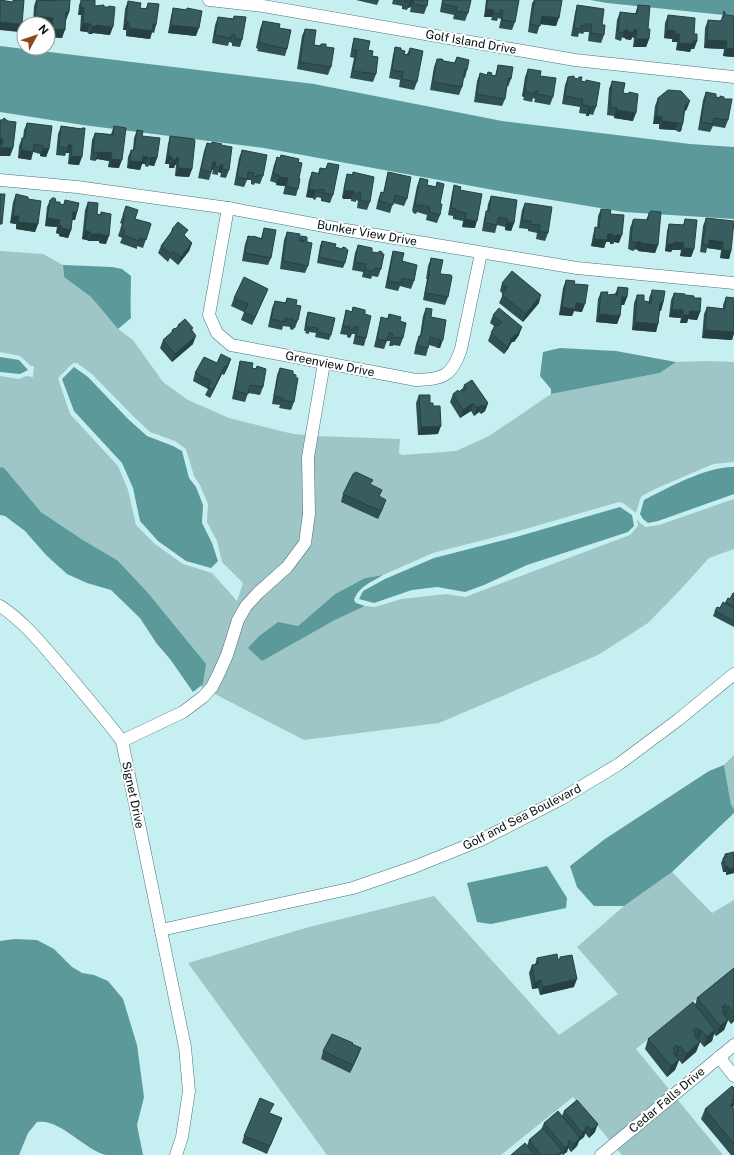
<svg xmlns="http://www.w3.org/2000/svg" width="734" height="1155" viewBox="0 0 734 1155" font-family="'Public Sans',sans-serif">
<rect width="100%" height="100%" fill="#c5eff0"/>
<g fill="#9fc6c7" fill-rule="evenodd">
<path d="M0,251L43,254L63,265L64,277L91,297L118,329L133,340L163,382L188,400L229,418L293,434L306,435L303,514L299,541L283,563L254,589L214,671L204,688L200,686L203,683L117,560L83,540L41,512L4,469L0,467V376L19,379L26,376L33,377L34,366H31L20,356L0,352ZM73,363H77L92,374L132,415L150,432L175,441L186,449L194,476L200,485L208,504L207,522L217,541L222,562L243,583L237,601L212,573L183,564L155,544L136,525L128,490L118,466L70,414L58,378Z"/>
<polygon points="707,361 734,362 734,462 713,464 655,489 642,496 640,499 636,513 623,503 619,502 515,532 433,553 383,575 365,578 335,594 298,626 258,637 333,621 365,606 375,607 401,599 446,594 465,597 630,535 638,526 637,519 640,523 646,527 659,525 734,499 734,549 709,558 681,589 648,623 598,655 439,723 304,740 213,693 243,622 251,609 309,546 313,457 317,436 400,439 399,453 402,455 456,451 489,436 551,394 660,373 676,362"/>
<polygon points="734,755 734,809 731,806 724,765"/>
<polygon points="672,872 712,913 734,900 734,968 636,1049 723,1155 622,1155 573,1097 501,1155 327,1155 188,963 309,927 434,896 559,1035 618,994 577,947 624,906"/>
</g>
<g fill="#5c999b">
<polygon points="590,0 734,0 734,16 607,3"/>
<polygon points="0,46 314,84 502,121 690,144 734,147 734,219 624,212 510,193 264,148 83,125 0,112"/>
<path d="M63,265L112,267L122,269L131,276C131,290 130,304 131,318L118,329L91,297L64,277Z"/>
<polygon points="560,348 616,351 676,362 660,373 551,394 551,389 540,376 543,352"/>
<polygon points="0,357 19,360 28,370 20,374 0,372"/>
<polygon points="74,367 88,377 128,419 147,436 173,446 182,451 189,478 196,487 203,505 202,523 212,543 218,561 211,568 186,561 158,541 140,521 133,488 122,463 74,411 62,379"/>
<polygon points="0,467 4,468 41,512 83,540 117,560 148,593 206,664 203,684 193,692 170,659 157,644 140,618 111,590 87,583 67,574 46,555 25,531 5,516 0,515"/>
<path d="M734,467V494L658,521L648,523L643,519L640,514L644,500C667,488 708,466 734,467Z"/>
<polygon points="620,507 632,515 634,526 628,532 527,565 484,585 465,592 437,587 412,590 374,603 359,599 363,591 385,579 434,558 516,537"/>
<path d="M383,575C372,582 359,586 354,600L356,603L365,606L333,621L262,661L248,648L258,637L278,622L298,626L335,594L365,578Z"/>
<polygon points="724,765 731,805 734,809 734,813 672,872 624,906 594,906 577,887 570,866 605,839 709,771"/>
<polygon points="547,866 567,898 566,908 491,924 477,922 467,883"/>
<path d="M15,939L37,940L54,949L72,967L82,973L94,975L108,981L123,999L137,1045L144,1097L137,1125L143,1155C132,1155 116,1155 106,1155C83,1149 60,1118 37,1122L28,1133L19,1155H0V941Z"/>
</g>
<g fill="none" stroke-linecap="round" stroke-linejoin="round">
<g stroke="#4c7273" stroke-width="13">
<g id="minor">
<polyline points="209,0 263,6 575,60 734,77"/>
<polyline points="0,180 77,187 228,208 340,229 577,268 734,283"/>
<path d="M228,208L209,315L217,333L231,345L416,380C444,379 452,376 461,349L481,253"/>
<path d="M0,606C26,623 44,647 64,670C84,694 104,717 122,741L185,1047L189,1091L182,1137L176,1155"/>
<polyline points="122,741 183,712 203,697 212,687 219,673 227,655 238,620 246,606 258,593 287,567 305,543 309,514 308,457 324,363"/>
<polyline points="161,930 353,888 414,867 481,840 561,799 619,764 678,720 734,674"/>
<polyline points="719,1057 734,1076"/>
<polyline points="601,1155 734,1045"/>
</g>
</g>
<use href="#minor" stroke="#fff" stroke-width="12"/>
</g>
<g fill="#305052">
<polygon points="36,0 70,0 69,12 66,20 62,38 49,37 50,26 48,24 33,24 34,6"/>
<polygon points="81,0 95,0 95,6 104,7 110,35 93,33 92,34 89,34 87,32 80,31 81,15 78,15 79,5"/>
<polygon points="356,0 379,0 377,5"/>
<polygon points="393,0 428,0 427,6 424,14 410,12 411,7 408,8 407,10 402,9 402,6 392,4"/>
<polygon points="442,0 471,0 468,13 465,21 453,19 454,15 440,12"/>
<polygon points="486,0 519,0 515,22 512,30 499,28 501,19 498,18 497,21 491,20 492,17 484,17"/>
<polygon points="534,0 560,0 556,26 540,24 537,34 528,32 532,3"/>
<polygon points="128,1 140,8 146,8 148,3 154,33 152,32 150,39 126,36 126,30 123,30 125,9"/>
<polygon points="577,5 602,25 604,35 601,43 588,41 589,32 584,32 583,34 579,33 578,37 571,36 575,13"/>
<polygon points="638,5 648,29 649,39 646,47 633,47 634,38 632,37 631,40 625,39 625,38 622,37 621,41 615,39 617,20 620,12 635,14"/>
<polygon points="173,8 186,10 187,8 196,36 168,33 171,16"/>
<polygon points="724,11 734,57 723,56 724,49 704,48 705,28 708,20 720,21 721,20"/>
<polygon points="668,15 694,34 697,41 694,49 691,49 690,52 676,50 677,42 672,42 672,39 664,38 665,23"/>
<polygon points="234,16 242,40 240,47 232,46 232,43 229,42 228,46 212,43 215,25 218,17 233,19"/>
<polygon points="263,21 279,28 287,49 285,56 257,51 258,49 256,48 260,29"/>
<polygon points="305,29 314,45 320,46 321,44 326,47 331,67 328,75 297,69 302,36"/>
<polygon points="354,38 368,50 372,56 376,74 373,82 350,78 354,58 350,57 352,46"/>
<polygon points="395,47 401,50 404,54 407,54 410,48 417,82 414,90 399,87 400,80 389,78 393,55"/>
<polygon points="457,57 467,70 465,78 463,78 462,87 459,95 430,90 434,67 437,59 444,61 454,63"/>
<polygon points="498,65 511,79 508,87 507,86 505,99 502,106 474,102 477,81 480,73 487,75 488,72 491,75 495,76"/>
<polygon points="528,69 540,76 553,97 550,105 534,102 535,99 533,98 532,102 523,100 524,97 522,96 525,77"/>
<polygon points="568,77 574,78 581,81 586,82 586,80 596,107 593,115 589,114 589,116 586,116 586,114 579,113 580,107 562,104 565,85"/>
<polygon points="612,81 623,93 628,94 629,92 633,121 614,118 614,116 607,115 609,89"/>
<polygon points="706,92 716,97 720,98 720,96 724,99 728,120 725,128 713,126 710,132 698,130 703,100"/>
<polygon points="658,98 687,109 685,111 681,131 679,132 675,130 659,129 659,124 653,124 655,106"/>
<polygon points="0,120 13,148 10,156 0,156"/>
<polygon points="27,123 49,149 46,157 40,156 40,154 33,152 31,160 18,158 19,146 22,138 23,138 24,130"/>
<polygon points="61,126 82,129 79,165 68,164 69,153 66,153 65,156 56,155 58,134"/>
<polygon points="114,126 119,168 108,167 109,161 97,159 95,161 90,160 92,140 95,133 111,134"/>
<polygon points="137,130 142,136 157,158 154,166 149,165 148,167 145,166 145,164 142,164 140,170 127,168 128,157 131,150 133,150 134,138"/>
<polygon points="170,136 192,169 189,177 175,176 176,165 175,165 174,168 169,168 169,164 165,164 168,144"/>
<polygon points="212,142 221,145 229,170 226,178 220,177 221,173 218,172 218,175 212,174 213,170 212,170 209,180 198,178 204,151 207,143 211,144"/>
<polygon points="242,150 263,176 260,184 255,183 254,185 251,184 251,180 247,180 244,187 234,185 239,158"/>
<polygon points="281,155 298,162 298,189 296,196 283,194 285,186 276,185 276,183 270,181 274,165 277,157 280,158"/>
<polygon points="328,163 333,195 330,203 321,201 321,198 317,197 315,200 313,199 313,198 306,197 309,180 312,172 318,173 320,168 325,169"/>
<polygon points="353,172 370,202 367,210 357,208 358,201 356,200 356,202 351,201 351,199 343,199 342,197 345,182 347,174 352,175"/>
<polygon points="388,172 407,199 404,206 393,203 390,213 376,209 378,200 381,192 383,193 386,180"/>
<polygon points="420,178 427,185 436,187 437,182 440,215 437,223 426,220 427,215 417,212 416,214 413,213 413,212 412,211 417,186"/>
<polygon points="454,185 460,190 475,228 462,227 463,221 453,219 453,216 448,215 452,193"/>
<polygon points="16,194 28,199 38,224 35,232 16,229 16,224 10,223 13,202"/>
<polygon points="491,196 514,223 511,231 505,230 505,227 497,225 495,233 482,231 484,219 486,211 487,211 488,204"/>
<polygon points="50,200 56,202 60,204 63,205 65,200 77,212 75,220 72,220 71,230 68,238 59,236 59,234 56,233 57,227 45,226 47,207"/>
<polygon points="88,202 97,214 100,215 101,212 106,244 99,243 99,241 88,241 87,240 82,239 85,210"/>
<polygon points="525,203 548,233 545,241 536,239 537,233 528,231 528,229 519,228 522,210"/>
<polygon points="126,206 135,219 151,224 143,248 137,246 137,249 120,243 122,238 118,236 122,224 120,223"/>
<polygon points="601,209 610,214 619,243 614,242 613,244 610,244 610,242 606,242 604,248 591,246 593,235 595,227 597,228 598,216"/>
<polygon points="649,213 658,245 655,253 638,251 638,250 635,249 633,251 628,249 630,228 633,220 646,220"/>
<polygon points="706,218 731,251 729,259 720,258 721,250 707,248 706,253 700,252 703,226"/>
<polygon points="685,219 694,249 691,257 680,256 681,250 672,250 671,252 665,251 667,231 669,224 683,225"/>
<polygon points="264,228 271,258 268,265 242,261 245,244 248,236 261,238"/>
<polygon points="172,229 185,236 192,243 189,251 178,265 170,258 168,262 158,253 161,246 170,234"/>
<polygon points="287,232 299,241 301,236 307,242 308,266 305,273 280,269 284,240"/>
<polygon points="322,241 335,247 345,263 343,268 317,263 320,246"/>
<polygon points="358,245 372,252 381,269 378,277 372,276 371,279 362,277 363,272 352,270 355,253"/>
<polygon points="393,251 402,261 414,281 411,289 400,286 398,291 385,288 391,258"/>
<polygon points="431,258 440,274 448,297 445,305 423,300 427,279 426,279 428,266"/>
<polygon points="566,280 574,284 582,312 574,311 572,316 559,315 563,288"/>
<polygon points="502,283 539,303 523,322 499,303 503,294 500,291"/>
<polygon points="618,287 627,297 624,305 621,305 620,316 617,324 596,322 598,299 601,292 607,295 615,294"/>
<polygon points="268,289 265,296 252,325 241,320 244,312 231,306 234,298"/>
<polygon points="652,290 663,303 661,311 660,311 658,324 656,332 632,330 634,303 637,295 644,301 649,302 649,298"/>
<polygon points="674,293 694,298 700,312 697,320 688,319 687,323 680,323 681,318 669,317 671,300"/>
<polygon points="726,297 734,298 734,333 732,340 702,338 704,314 707,307 723,309 723,305"/>
<polygon points="287,298 296,305 298,320 295,328 294,328 293,330 290,329 290,327 283,326 282,330 268,327 272,308 275,301 285,303"/>
<polygon points="353,307 365,314 366,338 364,346 353,344 355,334 352,334 350,338 347,337 347,335 340,334 346,310 352,312"/>
<polygon points="426,308 431,317 446,320 440,348 437,348 436,347 429,345 426,356 414,354 416,344 419,336 420,336 423,316"/>
<polygon points="308,312 331,335 329,340 315,337 316,333 309,332 309,334 305,333 306,331 304,331 306,318"/>
<polygon points="389,314 400,321 403,338 400,346 393,345 393,346 389,346 390,341 387,341 384,349 374,347 379,325 381,317 387,319"/>
<polygon points="493,315 519,335 514,342 512,342 510,345 508,349 504,354 488,341 491,333 494,326 490,323"/>
<polygon points="178,325 193,328 192,330 193,344 172,362 160,348 163,340 171,333 172,330 175,329 177,328"/>
<polygon points="231,359 224,375 222,374 210,398 205,395 208,389 193,381 195,373 217,363"/>
<polygon points="240,361 252,368 256,368 257,366 263,387 260,395 248,393 245,402 232,399 238,369"/>
<polygon points="280,368 293,374 294,402 291,410 279,408 280,405 272,404 277,375"/>
<polygon points="464,385 488,403 485,411 481,414 479,412 474,416 471,411 460,418 450,402 453,394 462,390"/>
<polygon points="419,395 430,403 438,434 418,435 416,403"/>
<polygon points="371,485 380,497 383,508 378,519 341,502 343,494"/>
<polygon points="734,593 734,627 713,616 715,611 720,608 725,603 728,598 730,599"/>
<polygon points="725,854 734,873 726,875 726,872 723,872 721,863"/>
<polygon points="560,957 574,987 540,995 538,988 532,989 529,973 532,965 535,965 537,958 558,960 559,960"/>
<polygon points="734,968 734,1021 731,1024 728,1020 724,1030 716,1036 714,1034 712,1041 704,1047 700,1042 696,1052 682,1064 679,1060 675,1070 667,1077 645,1049 648,1039 695,1005 697,998"/>
<polygon points="352,1044 361,1048 358,1056 350,1073 321,1059 323,1051"/>
<polygon points="734,1088 734,1106 732,1107 733,1108 734,1108 734,1155 731,1155 701,1119 705,1109"/>
<polygon points="577,1100 595,1132 589,1138 585,1133 584,1137 579,1141 577,1146 571,1152 568,1148 567,1152 563,1155 561,1154 561,1155 511,1155 527,1146 529,1140 541,1130 544,1123 562,1116 564,1111"/>
<polygon points="270,1113 282,1118 267,1154 242,1143 244,1136"/>
</g>
<g fill="#274142">
<polygon points="410,0 413,0 411,7 408,8"/>
<polygon points="81,7 84,8 81,15 78,15"/>
<polygon points="486,9 494,10 492,17 484,17"/>
<polygon points="66,12 69,12 66,20"/>
<polygon points="35,16 53,18 50,26 48,26 48,24 33,24"/>
<polygon points="542,16 559,18 556,26 539,24"/>
<polygon points="0,22 22,24 19,32 0,30"/>
<polygon points="126,22 129,22 126,30 123,30"/>
<polygon points="83,23 90,24 87,32 80,31"/>
<polygon points="153,24 156,25 154,33 152,32 150,39 126,36 129,28"/>
<polygon points="96,25 113,27 110,35 93,33 92,34 89,34 92,26"/>
<polygon points="171,25 199,28 196,36 168,33"/>
<polygon points="52,29 65,30 62,38 49,37"/>
<polygon points="634,29 637,30 634,38 632,37 631,40 625,39 628,32"/>
<polygon points="625,30 628,30 625,38 622,37 621,41"/>
<polygon points="667,30 675,31 672,39 664,38"/>
<polygon points="675,34 680,34 677,42 672,42"/>
<polygon points="636,39 649,39 646,47 633,47"/>
<polygon points="707,40 727,41 724,49 704,48"/>
<polygon points="693,41 697,41 694,49 691,49 690,52 676,50 679,43"/>
<polygon points="726,48 734,49 734,57 723,56"/>
<polygon points="525,89 526,89 524,97 522,96"/>
<polygon points="690,101 687,109 683,113 685,105"/>
<polygon points="589,108 591,109 589,116 586,116"/>
<polygon points="616,110 636,113 633,121 614,118"/>
<polygon points="656,116 662,117 659,124 653,124"/>
<polygon points="662,121 678,123 675,130 659,129"/>
<polygon points="683,123 681,131 679,132 682,124"/>
<polygon points="0,139 3,139 0,146"/>
<polygon points="68,145 72,145 69,153 66,153"/>
<polygon points="1,148 13,148 10,156 0,156 0,152"/>
<polygon points="43,148 49,149 46,157 40,156"/>
<polygon points="21,150 33,152 31,160 18,158"/>
<polygon points="100,152 112,153 109,161 97,159 95,161 98,153"/>
<polygon points="71,156 82,157 79,165 68,164"/>
<polygon points="143,156 148,157 145,164 142,164 140,170 127,168 130,161"/>
<polygon points="168,156 172,157 169,164 165,164"/>
<polygon points="151,157 157,158 154,166 149,165"/>
<polygon points="177,157 179,158 176,165 175,165 174,168 169,168 172,160"/>
<polygon points="111,159 122,160 119,168 108,167"/>
<polygon points="213,162 216,162 213,170 210,170"/>
<polygon points="221,164 223,165 221,173 218,172"/>
<polygon points="178,168 192,169 189,177 175,176"/>
<polygon points="279,177 288,178 285,186 276,185"/>
<polygon points="309,189 316,190 313,198 306,197"/>
<polygon points="345,191 354,191 351,199 343,199"/>
<polygon points="73,212 77,212 75,220 71,220"/>
<polygon points="13,216 19,216 16,224 10,223"/>
<polygon points="47,218 60,220 57,227 45,226"/>
<polygon points="465,219 477,221 475,228 462,227"/>
<polygon points="18,222 38,224 35,232 16,229"/>
<polygon points="507,222 514,223 511,231 505,230"/>
<polygon points="59,225 62,226 59,234 56,233"/>
<polygon points="62,228 71,230 68,238 59,236"/>
<polygon points="85,231 90,232 87,240 82,239"/>
<polygon points="91,234 102,234 99,241 88,241"/>
<polygon points="608,234 613,234 610,242 606,242 604,248 591,246 594,239"/>
<polygon points="102,235 109,236 106,244 99,243"/>
<polygon points="616,235 622,235 619,243 614,242 613,244 610,244 613,236"/>
<polygon points="709,240 723,242 721,250 707,248 709,245"/>
<polygon points="638,241 641,242 638,250 635,249 633,251 636,243"/>
<polygon points="674,242 684,243 681,250 672,250 671,252 665,251 667,244"/>
<polygon points="192,243 189,251 178,265 181,257"/>
<polygon points="640,243 658,245 655,253 638,251"/>
<polygon points="683,248 694,249 691,257 680,256"/>
<polygon points="723,250 731,251 729,259 720,258"/>
<polygon points="268,289 265,296 252,325 255,317"/>
<polygon points="541,295 539,303 523,322 526,314"/>
<polygon points="622,297 627,297 624,305 619,305"/>
<polygon points="576,303 585,304 582,312 574,311 572,316 559,315 562,307"/>
<polygon points="660,303 663,303 661,311 658,311"/>
<polygon points="672,310 683,310 681,318 669,317"/>
<polygon points="690,311 700,312 697,320 688,319 687,323 680,323 683,315"/>
<polygon points="599,314 620,316 617,324 596,322"/>
<polygon points="635,322 658,324 656,332 632,330"/>
<polygon points="522,327 519,335 514,342 512,342 510,345 508,349 504,354 510,340"/>
<polygon points="705,330 734,332 734,333 732,340 702,338"/>
<polygon points="196,336 193,344 172,362 175,354"/>
<polygon points="443,340 440,348 437,348 440,341"/>
<polygon points="231,359 228,367 224,375 226,367"/>
<polygon points="225,366 222,374 210,398 213,390"/>
<polygon points="473,403 471,411 460,418 463,410"/>
<polygon points="488,403 485,411 481,414 483,407"/>
<polygon points="482,405 479,412 474,416 477,408"/>
<polygon points="441,426 438,434 418,435 421,427"/>
<polygon points="386,500 383,508 378,519 381,511"/>
<polygon points="728,866 726,872 723,872 725,867"/>
<polygon points="734,868 734,873 726,875 728,869"/>
<polygon points="577,979 574,987 540,995 543,987"/>
<polygon points="541,980 538,988 532,989 535,982"/>
<polygon points="725,1005 723,1012 724,1010 721,1021 722,1007"/>
<polygon points="728,1006 725,1016 723,1018 727,1007"/>
<polygon points="734,1015 734,1021 731,1024"/>
<polygon points="728,1020 724,1030 716,1036 720,1026"/>
<polygon points="701,1030 698,1040 695,1042 699,1031"/>
<polygon points="715,1030 712,1041 704,1047 707,1037"/>
<polygon points="700,1042 696,1052 682,1064 686,1054"/>
<polygon points="680,1046 676,1057 674,1058 678,1048"/>
<polygon points="361,1048 358,1056 350,1073 353,1065"/>
<polygon points="679,1060 675,1070 667,1077 671,1066"/>
<polygon points="734,1098 734,1106 732,1108 727,1115 732,1100"/>
<polygon points="598,1124 595,1132 589,1138 591,1130"/>
<polygon points="588,1126 584,1137 579,1141 577,1146 571,1152 574,1144 580,1138 582,1133 585,1128"/>
<polygon points="570,1140 568,1145 569,1144 567,1152 562,1155 568,1142"/>
</g>
<g fill="#385d5f" stroke="#274142">
<polygon points="0,0 13,2 13,0 24,0 22,24 0,22 1,18 0,18"/>
<polygon points="37,0 56,1 56,0 70,0 69,12 66,12 65,30 52,29 53,18 35,16"/>
<polygon points="81,0 95,0 95,6 104,5 104,7 108,7 109,6 115,7 113,27 96,25 94,27 92,26 90,24 83,23 84,8 81,7"/>
<polygon points="405,0 411,0 410,2 404,1"/>
<polygon points="414,0 428,0 427,6 413,4"/>
<polygon points="443,0 471,0 468,13 456,11 457,7 443,4"/>
<polygon points="488,0 519,0 515,22 502,20 503,11 500,10 500,14 494,13 494,10 486,9"/>
<polygon points="535,0 562,0 559,18 542,16 540,26 530,24"/>
<polygon points="128,1 141,3 140,8 147,9 148,3 159,4 156,25 153,24 153,31 129,28 129,22 126,22"/>
<polygon points="577,5 604,9 602,25 605,25 604,35 591,33 592,24 586,24 586,26 581,25 581,29 574,28"/>
<polygon points="638,5 650,6 648,29 650,29 649,39 636,39 637,30 634,29 634,32 628,32 628,30 625,30 623,33 618,32 620,12 637,14"/>
<polygon points="173,8 187,10 187,8 202,11 199,28 171,25"/>
<polygon points="724,11 726,15 734,16 734,49 726,48 727,41 707,40 708,20 720,21 723,18"/>
<polygon points="668,15 695,18 694,34 697,34 697,41 693,41 693,44 679,43 680,34 675,34 675,31 667,30"/>
<polygon points="234,16 246,17 242,40 234,38 235,35 232,34 231,38 215,35 218,17 234,19"/>
<polygon points="263,21 280,24 279,28 291,30 287,49 260,43 260,41 259,41"/>
<polygon points="305,29 316,30 314,45 321,46 321,44 326,44 326,47 334,48 331,67 300,62"/>
<polygon points="354,38 370,41 368,50 373,51 372,56 378,57 376,74 353,71 357,50 352,50"/>
<polygon points="395,47 401,48 401,50 405,51 404,54 409,55 410,48 423,51 417,82 402,79 403,72 392,70"/>
<polygon points="457,57 469,60 467,70 465,69 462,87 433,82 437,59 442,59 444,61 455,63"/>
<polygon points="498,65 513,67 511,79 508,78 505,99 477,94 480,73 487,75 488,72 492,73 491,75 496,76"/>
<polygon points="528,69 541,71 540,76 556,78 553,97 537,94 538,91 536,90 535,94 526,92 526,89 525,89"/>
<polygon points="574,76 574,78 578,79 579,77 582,77 581,81 586,82 586,80 600,83 596,107 592,106 591,109 589,108 589,106 582,105 583,99 565,96 568,77"/>
<polygon points="612,81 625,83 623,93 629,94 629,92 638,94 636,113 616,110 617,108 610,107"/>
<polygon points="668,90 681,91 690,101 685,105 683,123 682,124 678,123 662,121 662,117 656,116 658,98"/>
<polygon points="706,92 716,94 716,97 720,98 720,96 724,97 724,99 732,99 728,120 714,118 713,124 701,122"/>
<polygon points="4,118 8,121 16,122 13,148 1,148 3,139 0,139 0,120 2,120"/>
<polygon points="27,123 52,126 49,149 43,148 43,146 34,144 33,152 21,150 22,138 25,138"/>
<polygon points="61,126 82,129 82,128 85,128 82,157 71,156 72,145 68,145 68,148 59,147"/>
<polygon points="114,126 126,128 122,160 111,159 112,153 100,152 98,153 93,152 95,133 113,135"/>
<polygon points="137,130 143,131 142,136 160,138 157,158 151,157 151,159 148,158 148,157 143,156 142,162 130,161 131,150 134,150"/>
<polygon points="170,136 194,139 195,141 192,169 178,168 179,158 177,157 176,160 172,160 172,157 168,156"/>
<polygon points="212,142 222,144 221,145 232,147 229,170 223,169 223,165 221,164 220,167 215,166 216,162 213,162 211,172 201,170 207,143 212,144"/>
<polygon points="242,150 267,155 263,176 257,175 257,177 253,176 254,173 248,172 247,179 237,177"/>
<polygon points="281,155 299,159 298,162 302,163 299,178 300,179 298,189 286,186 288,178 279,177 279,175 273,174 277,157 280,158"/>
<polygon points="328,163 339,165 333,195 324,193 324,190 319,189 318,192 316,191 316,190 309,189 312,172 319,174 320,168 326,169"/>
<polygon points="353,172 374,177 370,202 360,200 361,193 359,192 358,194 354,193 354,191 345,191 344,189 347,174 353,175"/>
<polygon points="388,172 411,177 407,199 395,195 393,205 379,201 381,192 384,193"/>
<polygon points="420,178 428,180 427,185 436,187 437,182 444,184 440,204 442,204 440,215 429,212 430,207 420,205 419,206 416,206 416,204 415,204"/>
<polygon points="454,185 461,187 460,190 482,194 477,221 465,219 466,213 455,211 456,209 451,208"/>
<polygon points="0,194 5,194 2,224 0,224"/>
<polygon points="16,194 28,197 28,199 41,201 38,224 18,222 19,216 13,216"/>
<polygon points="491,196 517,200 514,223 507,222 508,219 499,217 497,225 485,223 486,211 489,211"/>
<polygon points="52,198 55,198 56,202 60,202 60,204 64,205 65,200 79,203 77,212 73,212 71,230 62,228 62,226 59,225 60,220 47,218 50,200 51,200"/>
<polygon points="88,202 98,203 97,214 101,215 101,212 111,214 109,236 102,235 102,234 91,234 90,232 85,231"/>
<polygon points="525,203 552,207 548,233 539,231 540,225 530,224 531,221 522,220"/>
<polygon points="126,206 138,210 135,219 150,223 151,224 146,240 140,238 139,241 123,235 125,230 121,228 125,216 123,215"/>
<polygon points="601,209 611,210 610,214 624,215 622,235 616,235 616,236 613,236 613,234 608,234 607,240 594,239 595,227 599,228"/>
<polygon points="651,211 661,212 658,245 640,243 641,242 638,241 636,243 631,241 633,220 634,219 648,220 649,213"/>
<polygon points="706,218 734,221 731,251 723,250 723,242 709,240 709,245 703,244"/>
<polygon points="685,219 697,220 694,249 683,248 684,243 674,242 674,244 667,244 669,224 684,225"/>
<polygon points="178,222 188,230 184,235 192,243 181,257 173,251 171,254 161,246 173,230 172,229"/>
<polygon points="264,228 276,230 271,258 245,253 248,236 253,237 253,236 262,239"/>
<polygon points="287,232 300,234 299,241 304,242 304,240 300,240 301,236 307,237 307,242 312,243 308,266 283,261"/>
<polygon points="322,241 336,244 335,247 342,249 343,247 346,248 346,249 348,250 345,263 319,257"/>
<polygon points="358,245 372,248 372,252 379,253 379,251 382,252 382,254 384,254 381,269 374,268 374,271 365,270 366,264 355,262"/>
<polygon points="393,251 404,253 402,261 417,265 414,281 402,278 401,283 388,281"/>
<polygon points="431,258 443,260 440,274 451,275 452,277 448,297 425,293 430,271 429,271"/>
<polygon points="512,271 541,295 526,314 502,295 507,287 502,283"/>
<polygon points="244,277 268,289 255,317 244,312 248,304 234,298"/>
<polygon points="566,280 575,281 574,284 588,285 585,304 576,303 575,309 562,307"/>
<polygon points="618,287 628,288 627,297 622,297 620,316 599,314 601,292 608,292 607,295 616,294 617,296"/>
<polygon points="652,290 665,291 663,303 660,303 658,324 635,322 637,295 644,295 644,301 650,302 649,304 651,304"/>
<polygon points="674,293 685,294 685,295 694,296 694,298 701,298 700,312 690,311 689,315 683,315 683,310 672,310"/>
<polygon points="726,297 734,298 734,332 705,330 707,307 725,309"/>
<polygon points="287,298 297,300 296,305 301,306 298,320 296,320 296,322 292,321 293,319 285,318 284,322 271,319 275,301 286,303"/>
<polygon points="353,307 365,310 365,314 371,316 366,338 356,336 358,327 354,326 353,330 349,329 350,327 343,326 346,310 352,312"/>
<polygon points="426,308 432,309 431,317 446,320 443,340 440,341 439,339 430,337 428,348 417,346 419,336 421,336"/>
<polygon points="499,308 522,327 517,335 515,335 510,340 511,342 507,347 491,333 496,324 498,326 502,322 493,315"/>
<polygon points="308,312 335,318 331,335 317,332 318,328 311,327 311,328 307,328 307,326 306,325"/>
<polygon points="389,314 401,317 400,321 406,323 403,338 396,337 396,338 392,338 393,334 389,333 387,341 377,339 381,317 388,319"/>
<polygon points="185,319 193,328 191,329 196,336 175,354 163,340 173,331 172,330 175,328 175,329 179,326 178,325"/>
<polygon points="221,354 231,359 226,367 225,366 213,390 208,387 211,381 195,373 204,357 217,363"/>
<polygon points="240,361 253,363 252,368 256,369 257,366 266,369 263,387 250,385 248,394 235,391"/>
<polygon points="280,368 293,371 293,374 296,375 296,378 298,378 294,402 282,400 283,398 274,396"/>
<polygon points="472,380 488,403 483,407 482,405 477,408 473,403 463,410 453,394 458,390 459,392 462,389 463,391 467,389 464,385"/>
<polygon points="419,395 430,395 430,403 433,403 433,406 440,406 441,426 421,427"/>
<polygon points="356,472 373,480 370,484 382,490 379,496 386,500 381,511 343,494 353,474"/>
<polygon points="733,593 734,593 734,607 726,602 728,598 730,599"/>
<polygon points="723,602 734,608 734,621 715,611 717,607 720,608"/>
<polygon points="734,852 734,868 728,869 728,866 725,867 723,858 726,857 725,854"/>
<polygon points="557,954 558,960 560,959 560,957 572,955 577,979 543,987 541,980 535,982 532,965 538,964 537,958"/>
<polygon points="734,968 734,1013 728,1006 727,1007 725,1005 722,1007 724,1010 722,1012 728,1020 720,1026 697,998"/>
<polygon points="693,1002 715,1030 707,1037 701,1030 699,1031 697,1028 693,1031 696,1034 694,1035 700,1042 686,1054 680,1046 678,1048 676,1045 673,1048 675,1051 673,1053 679,1060 671,1066 648,1039"/>
<polygon points="332,1034 353,1043 352,1044 361,1048 353,1065 323,1051"/>
<polygon points="732,1086 734,1088 734,1098 732,1100 734,1102 730,1105 733,1108 734,1108 734,1144 705,1109"/>
<polygon points="260,1098 274,1104 269,1113 282,1118 270,1146 244,1136"/>
<polygon points="577,1100 598,1124 591,1130 588,1126 585,1128 586,1129 582,1133 564,1111"/>
<polygon points="558,1111 580,1138 574,1144 570,1140 568,1142 569,1144 565,1148 544,1123"/>
<polygon points="543,1128 562,1151 558,1155 556,1154 555,1155 541,1155 529,1140"/>
<polygon points="525,1143 535,1155 511,1155"/>
</g>
<g text-anchor="middle" dominant-baseline="central" stroke-width="4" stroke-linejoin="round" paint-order="stroke">
<g font-size="12" fill="#020f0f" stroke="#fff">
<text transform="translate(471 42) rotate(10)">Golf Island Drive</text>
<text transform="translate(367 233) rotate(10)">Bunker View Drive</text>
<text transform="translate(330 364) rotate(11)">Greenview Drive</text>
<text transform="translate(133 795) rotate(78)">Signet Drive</text>
<text transform="translate(522 817) rotate(-27)">Golf and Sea Boulevard</text>
<text transform="translate(667 1100) rotate(-40)">Cedar Falls Drive</text>
</g>
</g>
<g transform="translate(36 36) rotate(50)"><circle r="19" fill="#ffffff" stroke="#9a9f9f"/>
<path d="M0-3L7 15L0 10L-7 15Z" fill="#8d481f"/>
<text y="-6" font-size="11" font-weight="bold" text-anchor="middle" fill="#020f0f">N</text>
</g>
</svg>
